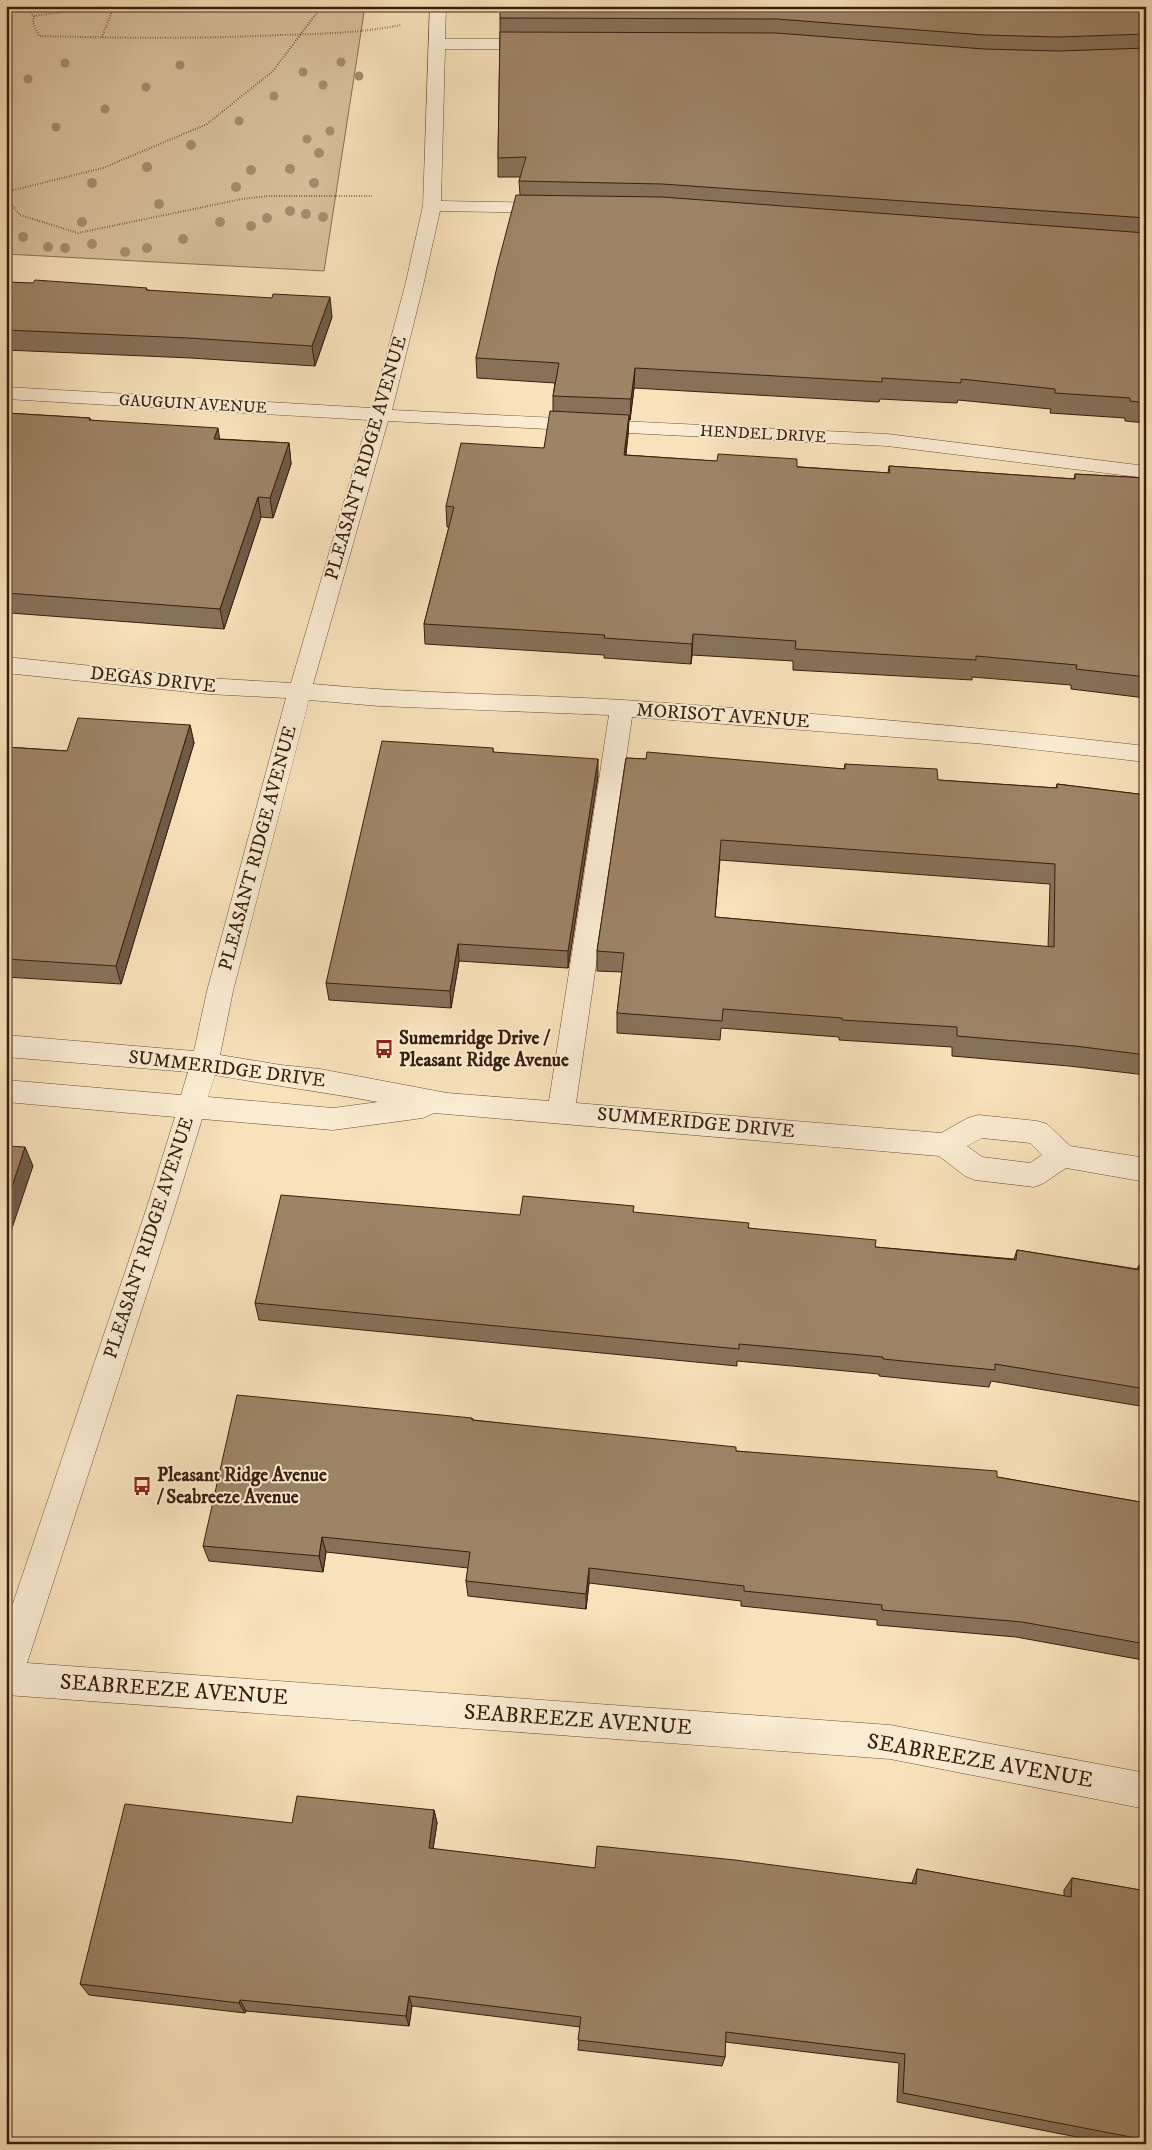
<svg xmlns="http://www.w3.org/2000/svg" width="1152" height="2150" viewBox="0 0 1152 2150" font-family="'IM FELL DW Pica',serif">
<rect width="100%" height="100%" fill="#f8e2bb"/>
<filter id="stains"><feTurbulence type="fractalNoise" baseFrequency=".004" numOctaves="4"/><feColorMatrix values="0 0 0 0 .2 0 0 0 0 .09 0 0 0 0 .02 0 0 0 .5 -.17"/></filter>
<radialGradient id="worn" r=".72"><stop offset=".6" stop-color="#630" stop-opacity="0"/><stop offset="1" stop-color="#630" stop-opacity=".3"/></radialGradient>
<polygon fill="#d8c19d" stroke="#897055" points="6,6 365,6 324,271 6,254"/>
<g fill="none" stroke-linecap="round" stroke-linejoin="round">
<g stroke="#6a4f38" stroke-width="1">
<path id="minor" d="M430,6H446L445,39H537L543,41L545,44L543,47L537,49H445L441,201L551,203L557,204L560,208L557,212L551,213L440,211L423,286L392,410L887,434L1146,466V478L887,446L388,421L313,684C417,694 520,694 623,700C798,712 972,726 1146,746V762L986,744L632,717L576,1103L941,1133L968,1118L978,1115L1037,1121L1047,1124L1070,1146L1146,1158V1182L1066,1168L1044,1183L1034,1187L975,1180L965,1176L939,1156L434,1113L423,1118L333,1130L202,1119L174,1210L27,1663L890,1725L1146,1773V1809L890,1759L6,1695V1624L146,1210L175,1117L6,1102V1080L181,1095L188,1072L6,1057V1035L194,1051L207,991L286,698L208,694L6,673V657L208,678L291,683L368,420L6,399V387L372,408L405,286L423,206ZM309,700L379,706L609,715L549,1101L447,1093L320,1069L281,1065L220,1055L233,991ZM215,1075C269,1085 324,1092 378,1102L333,1108L208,1097ZM982,1138L1030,1143L1042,1155L1030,1163L982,1157L967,1146Z"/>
</g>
<g stroke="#3a1e0d" stroke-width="2" stroke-dasharray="0.5 2" stroke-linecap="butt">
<path d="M23,6L34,16L33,23L39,36C119,38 199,39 279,35C320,34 361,33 401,25"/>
<polyline points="34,16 105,6"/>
<polyline points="102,37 114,6"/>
<polyline points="6,192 103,168 207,124 273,71 322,6"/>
<polyline points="6,198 20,215 78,233 242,199 268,196 372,196"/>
</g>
<use href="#minor" fill="#faecd3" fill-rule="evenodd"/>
</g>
<g fill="#a68d6f">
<circle cx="341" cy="62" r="4.5"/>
<circle cx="65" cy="63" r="4.5"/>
<circle cx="180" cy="65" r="4.5"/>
<circle cx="303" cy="72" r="4.5"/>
<circle cx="359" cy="76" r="4.5"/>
<circle cx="28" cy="79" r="4.5"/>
<circle cx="323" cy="85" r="4.5"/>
<circle cx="146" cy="87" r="4.5"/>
<circle cx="274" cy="96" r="4.5"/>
<circle cx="105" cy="109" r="4.5"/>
<circle cx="239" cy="121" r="4.5"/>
<circle cx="56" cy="127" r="4.5"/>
<circle cx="330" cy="131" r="4.5"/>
<circle cx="307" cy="139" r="4.5"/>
<circle cx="191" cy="145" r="5"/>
<circle cx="319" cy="153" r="5"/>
<circle cx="147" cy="167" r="5"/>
<circle cx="290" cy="169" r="5"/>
<circle cx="251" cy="170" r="5"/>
<circle cx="92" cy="183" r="5"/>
<circle cx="314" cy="183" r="5"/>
<circle cx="236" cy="187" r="5"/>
<circle cx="159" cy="204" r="5"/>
<circle cx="290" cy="211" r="5"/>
<circle cx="306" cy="214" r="5"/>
<circle cx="323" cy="217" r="5"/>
<circle cx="267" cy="218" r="5"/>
<circle cx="82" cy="222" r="5"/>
<circle cx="220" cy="222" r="5"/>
<circle cx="251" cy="226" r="5"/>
<circle cx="23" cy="237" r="5"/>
<circle cx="183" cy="239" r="5"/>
<circle cx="92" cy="244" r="5"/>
<circle cx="48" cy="247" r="5"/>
<circle cx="65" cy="248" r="5"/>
<circle cx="147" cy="248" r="5"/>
<circle cx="125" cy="252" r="5"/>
</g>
<g fill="#877259" stroke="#3a1e0d" fill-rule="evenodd">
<polygon points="1146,6 1146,423 1125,421 1125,418 1050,413 1051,409 958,400 957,403 880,399 879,402 634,388 630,420 629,420 628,435 626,455 888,473 889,466 1074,479 1075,474 1146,478 1146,698 1071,689 1071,685 972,677 972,680 793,670 793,661 692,655 691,664 604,658 604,655 425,644 424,624 449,527 447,527 446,506 544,448 553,411 553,396 555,383 477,378 476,358 520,195 519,181 521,177 498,177 498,158 500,32 500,18"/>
<polygon points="6,282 147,290 332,317 315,366 191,358 6,350"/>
<polygon points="6,413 90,418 90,420 220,439 289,443 291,464 273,518 261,517 224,629 10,613 8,616 6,616"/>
<polygon points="190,725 194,743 121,984 6,977 6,747 67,751"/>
<polygon points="493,748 493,752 598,776 568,968 459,961 451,1008 329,1000 326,983"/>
<path d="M626,758L844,769L845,764L938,780L1056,788L1057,784L1146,795V1075L1069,1066L952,1056V1047L839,1040V1037L721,1028L720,1040L617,1033V1013L622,972L597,971V951ZM720,860L1050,884L1048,947L715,917Z"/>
<polygon points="634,1213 748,1228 875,1247 1014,1259 1017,1250 1137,1269 1139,1265 1146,1266 1146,1407 991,1381 989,1387 879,1376 879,1374 737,1361 737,1366 259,1320 255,1303"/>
<polygon points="472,1418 473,1420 736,1451 997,1477 1146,1503 1146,1656 1143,1660 1016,1637 877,1625 877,1620 741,1606 741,1601 589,1583 586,1609 468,1596 466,1581 468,1568 326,1552 323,1572 209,1561 203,1546"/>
<polygon points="434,1810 437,1823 433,1849 595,1868 912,1883 917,1869 1064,1896 1064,1890 1072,1878 1146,1891 1146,2144 1113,2144 897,2102 899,2063 725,2042 725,2057 722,2066 578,2050 580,2027 412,2006 409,2026 246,2011 245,2013 89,1995 80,1984 292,1823"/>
</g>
<g fill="#6e5c48" stroke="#3a1e0d">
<polygon points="330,297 332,317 315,366 312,346"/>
<polygon points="635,368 634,388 630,420 631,399"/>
<polygon points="629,415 628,435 623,475 624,455"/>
<polygon points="218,428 221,448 214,439"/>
<polygon points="289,443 291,464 273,518 270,498"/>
<polygon points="258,497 261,517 224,629 220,609"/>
<polygon points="6,601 10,613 8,616 6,608"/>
<polygon points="693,634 692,655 691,664 692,644"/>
<polygon points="190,725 194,743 121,984 116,966"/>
<polygon points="598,759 598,776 568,968 568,951"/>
<polygon points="458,944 459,961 451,1008 450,991"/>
<polygon points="25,1147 33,1166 6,1246 6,1205"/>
<polygon points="322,1537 326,1552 323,1572 319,1556"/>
<polygon points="589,1568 589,1583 586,1609 586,1594"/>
<polygon points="434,1810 437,1823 431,1861 429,1848"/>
<polygon points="409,1996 412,2006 409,2026 406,2016"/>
<polygon points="240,2000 246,2011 245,2013 239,2003"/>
</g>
<g fill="#9d8467" stroke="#3a1e0d" fill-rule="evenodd">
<polygon points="500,6 1146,6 1146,34 1059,37 984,35 777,19 500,18"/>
<polygon points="500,32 776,33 984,49 1059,51 1146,48 1146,218 662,184 519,181 526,157 498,158"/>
<polygon points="516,195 662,197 1146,233 1146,403 1130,401 1130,398 1055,393 1055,389 961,379 961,383 882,378 882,382 635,368 631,399 553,396 559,363 476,358 497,267"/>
<polygon points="35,280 147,288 146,290 272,298 273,294 330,297 312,346 188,338 6,330 6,282 33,283"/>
<polygon points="550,411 629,415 624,455 717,461 718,454 797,459 797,467 890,473 889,466 1075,479 1075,474 1146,478 1146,677 1076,669 1077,665 976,656 976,660 795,649 796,641 693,634 692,644 604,638 605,635 424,624 454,507 446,506 461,443 544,448"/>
<polygon points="6,413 90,418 89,420 218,428 214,439 289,443 270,498 258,497 220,609 6,593"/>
<polygon points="78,718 190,725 116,966 6,959 6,747 67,751"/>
<polygon points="382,741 493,748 493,752 598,759 568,951 458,944 450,991 326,983"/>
<path d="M647,752L845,769V764L937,769L938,780L1057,788V784L1146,795V1055L1075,1046L957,1036V1027L842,1020V1018L723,1009L722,1021L617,1013L624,953L597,951L626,758L646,759ZM721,840L1055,864L1054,947L715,917Z"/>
<polygon points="6,1146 25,1147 6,1205"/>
<polygon points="281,1195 520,1215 523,1196 634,1206 633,1212 749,1223 748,1228 876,1240 875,1247 1016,1260 1017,1250 1139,1270 1139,1265 1146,1266 1146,1389 995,1364 995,1370 883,1359 883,1357 739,1344 739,1349 255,1303"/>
<polygon points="237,1395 472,1418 472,1420 736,1447 736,1451 997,1471 997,1477 1146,1503 1146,1644 1022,1622 882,1610 882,1605 744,1591 744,1586 589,1568 586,1594 466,1581 470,1552 322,1537 319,1556 203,1546"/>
<polygon points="297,1796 434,1810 429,1848 595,1868 597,1846 735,1860 916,1884 917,1869 1071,1897 1072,1878 1146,1891 1146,2140 903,2093 905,2054 726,2032 725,2057 578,2040 581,2017 409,1996 406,2016 240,2000 239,2003 80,1984 125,1804 292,1823"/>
</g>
<defs>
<g id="bus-bare" transform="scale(1.5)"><path d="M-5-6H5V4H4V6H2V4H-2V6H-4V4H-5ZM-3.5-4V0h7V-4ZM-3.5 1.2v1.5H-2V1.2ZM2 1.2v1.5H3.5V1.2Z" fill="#8f2418" stroke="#faecd3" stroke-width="2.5" paint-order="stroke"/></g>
</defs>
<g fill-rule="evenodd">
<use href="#bus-bare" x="384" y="1049"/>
<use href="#bus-bare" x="142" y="1486"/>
</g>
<g text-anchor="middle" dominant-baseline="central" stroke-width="4" stroke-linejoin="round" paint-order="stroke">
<g font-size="16" fill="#3a1e0d" stroke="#faecd3">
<text transform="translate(193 404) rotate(3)">GAUGUIN AVENUE</text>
<text transform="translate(763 434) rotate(3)">HENDEL DRIVE</text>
</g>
<g font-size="19" fill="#3a1e0d" stroke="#faecd3">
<text transform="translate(366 458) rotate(-74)">PLEASANT RIDGE AVENUE</text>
<text transform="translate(153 680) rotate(6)">DEGAS DRIVE</text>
<text transform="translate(723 716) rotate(4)">MORISOT AVENUE</text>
<text transform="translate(258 848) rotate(-75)">PLEASANT RIDGE AVENUE</text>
<text transform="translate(227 1069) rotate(7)">SUMMERIDGE DRIVE</text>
<text transform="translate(696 1123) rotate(5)">SUMMERIDGE DRIVE</text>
<text transform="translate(149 1238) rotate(-72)">PLEASANT RIDGE AVENUE</text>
</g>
<g font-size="19" font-weight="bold" fill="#3a1e0d" stroke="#faecd3" text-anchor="start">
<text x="399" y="1038">Sumemridge Drive /<tspan x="399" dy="22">Pleasant Ridge Avenue</tspan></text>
<text x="157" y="1475">Pleasant Ridge Avenue<tspan x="157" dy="22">/ Seabreeze Avenue</tspan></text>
</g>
<g font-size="22" fill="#3a1e0d" stroke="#faecd3">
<text transform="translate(174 1690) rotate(4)">SEABREEZE AVENUE</text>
<text transform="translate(578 1720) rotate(4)">SEABREEZE AVENUE</text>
<text transform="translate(980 1761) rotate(10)">SEABREEZE AVENUE</text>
</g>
</g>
<rect width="1152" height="2150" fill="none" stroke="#f8e2bb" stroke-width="25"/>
<rect x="8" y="8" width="1137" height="2135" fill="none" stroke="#3a1e0d" stroke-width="2.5"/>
<rect x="12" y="12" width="1127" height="2125" fill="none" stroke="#3a1e0d"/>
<rect width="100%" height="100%" filter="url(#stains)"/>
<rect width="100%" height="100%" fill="url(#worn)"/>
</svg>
